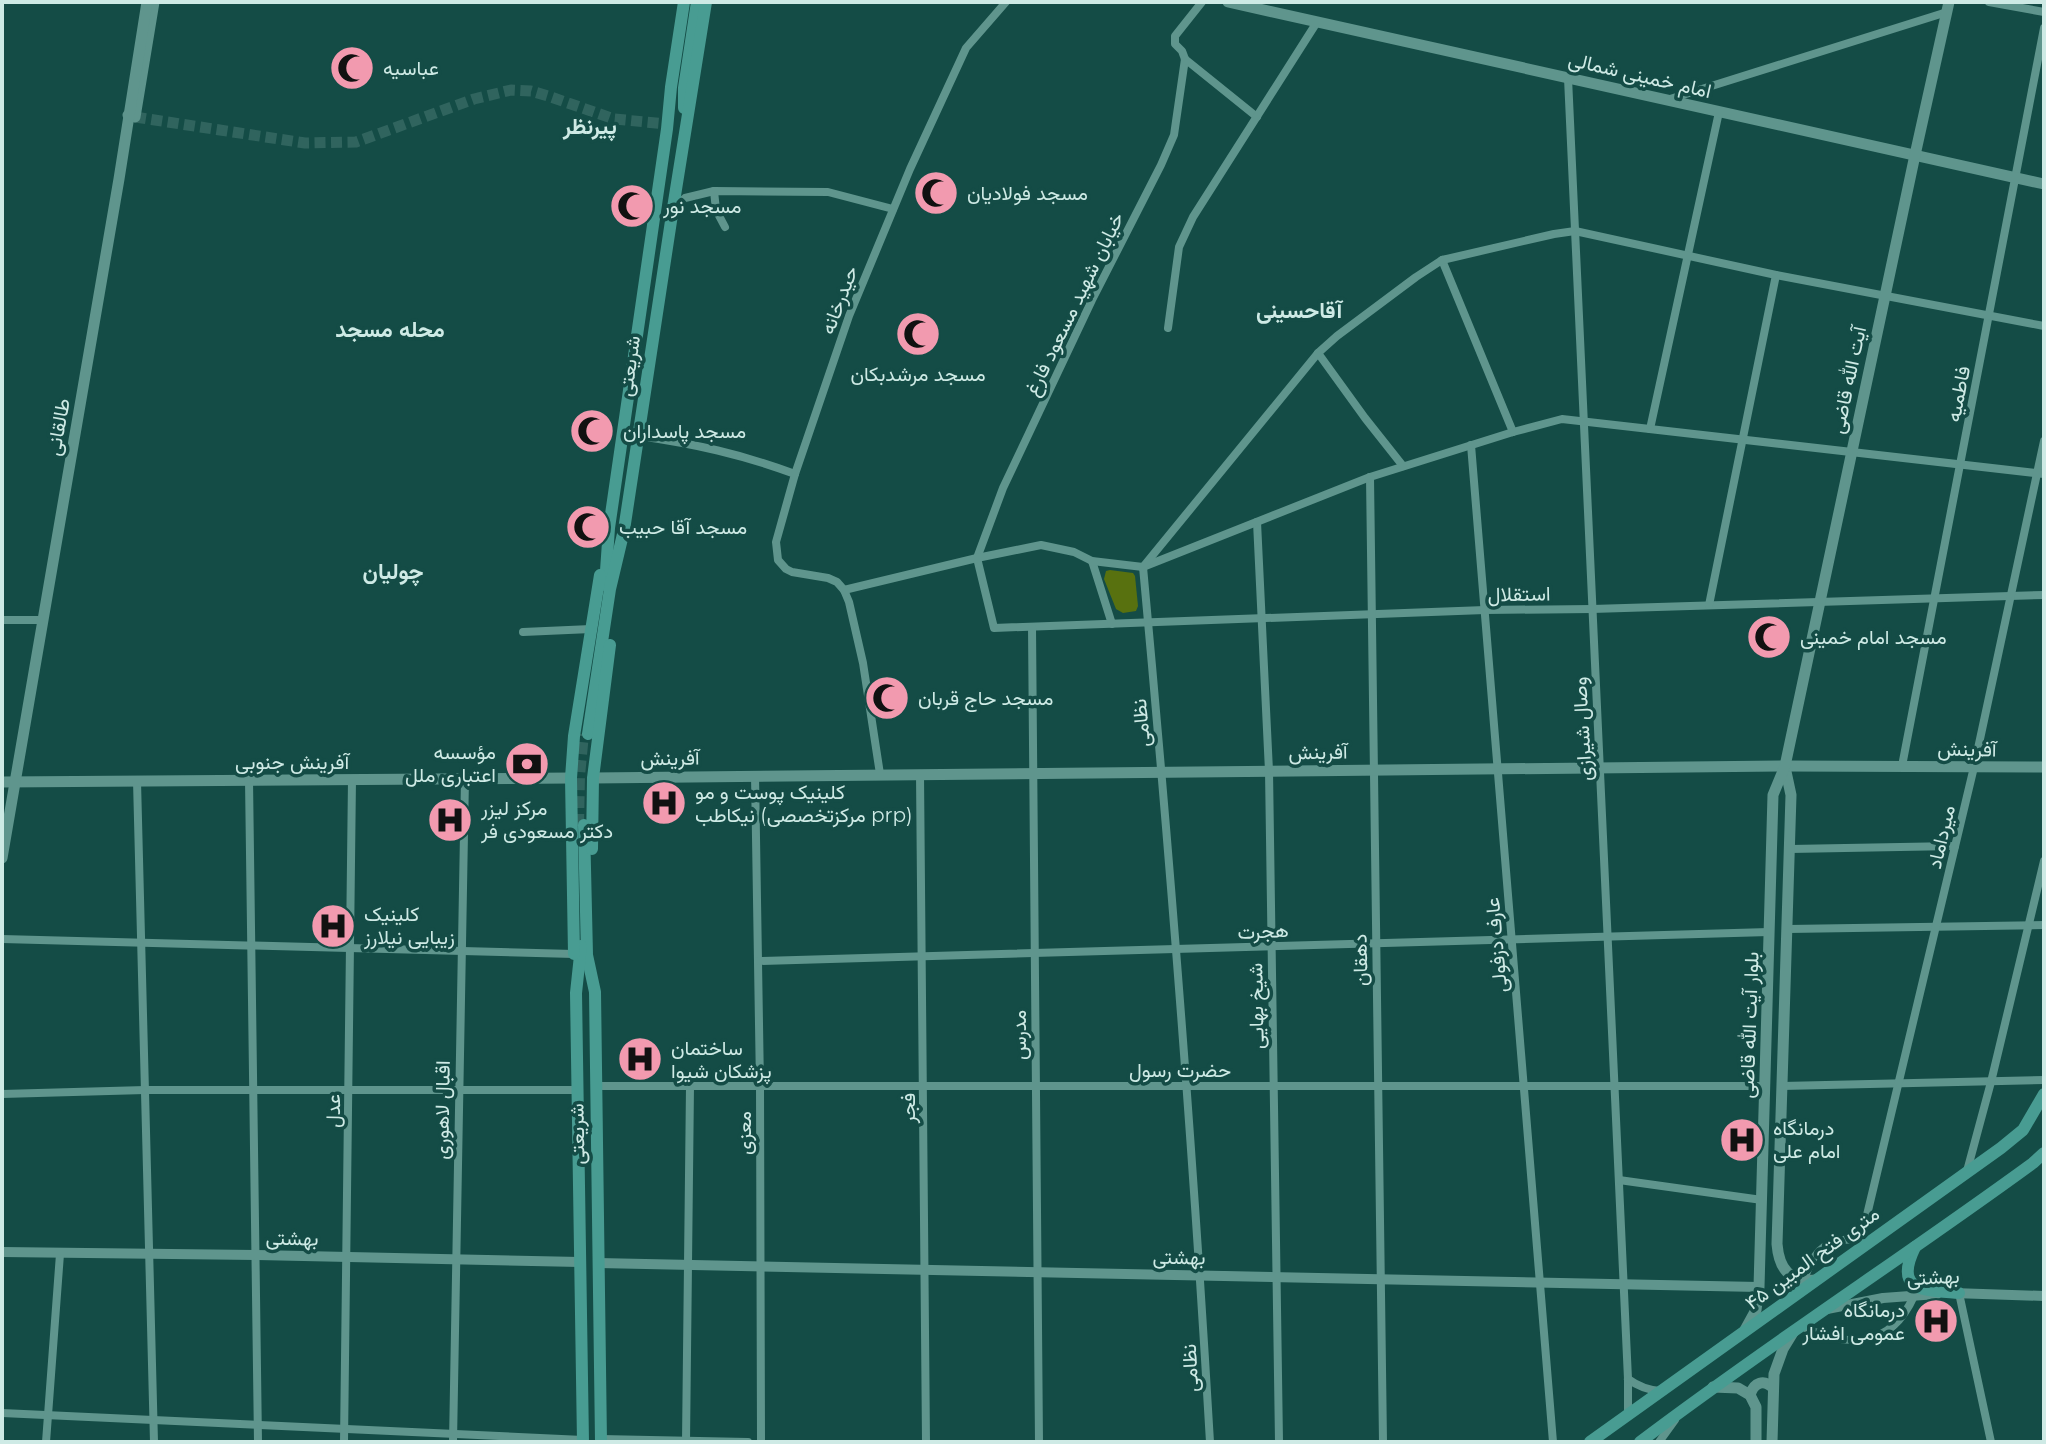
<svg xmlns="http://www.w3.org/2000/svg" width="2046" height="1444" viewBox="0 0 2046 1444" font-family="Montserrat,Vazirmatn,sans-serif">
<rect width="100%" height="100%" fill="#144c46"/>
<polygon fill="#58710f" points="1110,570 1133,573 1135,576 1138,606 1136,611 1123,613 1116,609 1104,579 1106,571"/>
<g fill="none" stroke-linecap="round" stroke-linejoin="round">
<polyline stroke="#30645e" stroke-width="11" stroke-dasharray="11 5.5" stroke-linecap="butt" points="135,117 305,143 356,142 474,99 511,90 531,91 548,96 614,119 667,124"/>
<polyline stroke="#30645e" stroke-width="12" stroke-dasharray="12 6" stroke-linecap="butt" points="578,826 579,776 583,734"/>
<g stroke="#5f958d" stroke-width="8">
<polyline points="1202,2 1175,36 1175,44 1182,51 1185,59 1174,135 1161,165 1092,300 1003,488 977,558 994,628 1485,610 1592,609 2044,595"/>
<polyline points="1989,2 2044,12"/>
<polyline points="1185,59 1257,117"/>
<polyline points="1568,78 1628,1379 1628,1414"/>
<polyline points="1670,99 1947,12"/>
<polyline points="714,191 716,210 725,227"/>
<polyline points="673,208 685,198 714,191 828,192 893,209"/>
<polyline points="1442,260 1513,432"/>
<polyline points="1168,328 1179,247 1193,217 1317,22"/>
<polyline points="1318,353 1365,418 1403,466"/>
<polyline points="1650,429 1719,112"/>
<path d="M639,436C695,444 741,454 795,474"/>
<polyline points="1471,445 1553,1442"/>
<polyline points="1370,477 1383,1442"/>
<polyline points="1257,522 1269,771 1279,1442"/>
<polyline points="1092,561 1112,624"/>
<polyline points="844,590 977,558 1041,545 1074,552 1092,561 1143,567 1370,477 1513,432 1562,419 2044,474"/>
<polyline points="1709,605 1776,275"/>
<polyline points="2,620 43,620"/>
<polyline points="1032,627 1039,1442"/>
<polyline points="523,632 591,629"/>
<polyline points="1902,766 2044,28"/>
<polyline points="880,774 863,663 849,602 844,590 837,582 828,578 792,572 786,569 778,560 776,542 795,474 849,316 910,169 966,48 1006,2"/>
<polyline points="920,774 926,1442"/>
<polyline points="755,775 760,1086 761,1442"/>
<polyline points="249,780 258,1442"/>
<polyline points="137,781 154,1442"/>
<polyline points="1790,849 1955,846"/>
<polyline points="1788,929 2044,925"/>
<polyline points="2,939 574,954"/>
<polyline points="758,961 1769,932"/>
<polyline points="596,1086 1765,1086"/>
<polyline points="1782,1086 2044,1080"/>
<polyline points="2,1094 145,1090 578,1090"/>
<polyline points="1967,1171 1991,1082 2044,861"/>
<polyline points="1619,1180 1762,1200"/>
<polyline points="1861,1240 1974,767 2044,441"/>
<path d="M1804,1281C1813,1248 1830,1235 1865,1241"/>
<polyline points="1959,1293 1991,1442"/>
<path d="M1801,1326C1848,1348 1890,1349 1914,1296"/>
<path d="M1628,1379C1639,1387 1648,1390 1660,1391"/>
<polyline points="2,1413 583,1440"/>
<polyline points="601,1439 748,1442"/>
<polyline points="46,1442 60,1254"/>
<polyline points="344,1442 352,779"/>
<polyline points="453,1442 465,778"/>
<polyline points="686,1442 690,1086"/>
<path d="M1210,1442C1193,1150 1170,858 1143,567L1318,353L1337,336L1416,277L1442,260L1554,234L1575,231L1776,275L2044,326"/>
<polyline points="1659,1442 1675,1420"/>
</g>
<g stroke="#5f958d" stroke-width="10">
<polyline points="2,1252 257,1255 580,1262"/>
<polyline points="598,1263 1759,1287"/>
<polyline points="1953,1293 2044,1296"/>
<polyline points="1827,1309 1883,1298 1937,1294"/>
</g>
<g stroke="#5f958d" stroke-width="11">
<polyline points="1228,2 2044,184"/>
<polyline points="128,115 135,117 154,2"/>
<path d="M1785,767L1791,795L1777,1244C1779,1269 1790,1283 1816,1280"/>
<polyline points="593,778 1785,766 2044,767"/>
<polyline points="2,782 571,778"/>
<polyline points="2,858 119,179 147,2"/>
<polyline points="1745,1330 1756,1310 1759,1287 1773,795 1785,766 1915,155 1949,2"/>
<polyline points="1713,1387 1738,1388 1750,1395 1756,1407 1756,1442"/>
<path d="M1750,1395C1754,1382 1764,1379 1773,1388"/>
<polyline points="1772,1442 1774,1374 1783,1349 1794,1331"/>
</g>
<g stroke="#489c92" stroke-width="12">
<polyline points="684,108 684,88 697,2"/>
<polyline points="605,585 609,528 667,129 671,87 684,2"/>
<polyline points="588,734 610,589 624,530 673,208 706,2"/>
<polyline points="584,825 587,955 595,992 601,1442"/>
<polyline points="592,849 593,778 610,645"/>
<polyline points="581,946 576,993 583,1442"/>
<polyline points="574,954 571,778 574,736 600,575"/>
<path d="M1915,1247C1893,1292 1924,1290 1959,1293"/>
<polyline points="1590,1442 2001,1148 2023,1130 2044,1094"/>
<path d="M1640,1442C1768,1345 1903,1258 2033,1163L2044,1153"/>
</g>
</g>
<defs>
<g id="mosque-disc" transform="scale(2.3)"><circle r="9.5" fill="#f29aaf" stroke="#144c46"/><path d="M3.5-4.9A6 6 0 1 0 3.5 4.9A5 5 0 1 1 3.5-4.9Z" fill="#111"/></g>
<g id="bank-disc" transform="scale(2.3)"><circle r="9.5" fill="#f29aaf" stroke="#144c46"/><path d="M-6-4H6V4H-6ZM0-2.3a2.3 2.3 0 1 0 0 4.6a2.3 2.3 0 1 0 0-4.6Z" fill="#111"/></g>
<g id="hospital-disc" transform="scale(2.3)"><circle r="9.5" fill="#f29aaf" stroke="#144c46"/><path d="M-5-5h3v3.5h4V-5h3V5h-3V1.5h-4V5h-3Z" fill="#111"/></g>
</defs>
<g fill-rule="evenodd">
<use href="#mosque-disc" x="352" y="68"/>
<use href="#mosque-disc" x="936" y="193"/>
<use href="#mosque-disc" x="632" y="206"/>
<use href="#mosque-disc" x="918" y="334"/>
<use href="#mosque-disc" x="592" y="431"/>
<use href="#mosque-disc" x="588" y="527"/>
<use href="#mosque-disc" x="1769" y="637"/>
<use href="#mosque-disc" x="887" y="698"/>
<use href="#bank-disc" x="527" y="764"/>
<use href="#hospital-disc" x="664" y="803"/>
<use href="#hospital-disc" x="450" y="820"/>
<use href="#hospital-disc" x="333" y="926"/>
<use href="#hospital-disc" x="640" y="1059"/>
<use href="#hospital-disc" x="1742" y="1140"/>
<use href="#hospital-disc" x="1936" y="1321"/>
</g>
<g text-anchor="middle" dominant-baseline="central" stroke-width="7" stroke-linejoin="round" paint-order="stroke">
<g font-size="20" fill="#ceeae5" stroke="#144c46" text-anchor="start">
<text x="383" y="68">عباسیه</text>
<text x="967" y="193">مسجد فولادیان</text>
<text x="663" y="206">مسجد نور</text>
<text x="918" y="374" text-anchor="middle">مسجد مرشدبکان</text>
<text x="623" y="431">مسجد پاسداران</text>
<text x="619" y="527">مسجد آقا حبیب</text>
<text x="1800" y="637">مسجد امام خمینی</text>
<text x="918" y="698">مسجد حاج قربان</text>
<text x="496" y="752" text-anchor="end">مؤسسه<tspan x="496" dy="23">اعتباری ملل</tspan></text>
<text x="695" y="792">کلینیک پوست و مو<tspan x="695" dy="23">نیکاطب (مرکزتخصصی prp)</tspan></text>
<text x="481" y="808">مرکز لیزر<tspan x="481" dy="23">دکتر مسعودی فر</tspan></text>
<text x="364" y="914">کلینیک<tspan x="364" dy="23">زیبایی نیلارز</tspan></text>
<text x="671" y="1048">ساختمان<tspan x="671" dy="23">پزشکان شیوا</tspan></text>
<text x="1773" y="1128">درمانگاه<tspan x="1773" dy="23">امام علی</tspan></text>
<text x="1905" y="1310" text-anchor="end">درمانگاه<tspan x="1905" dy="23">عمومی افشار</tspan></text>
</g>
<g font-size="20" fill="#ceeae5" stroke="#144c46">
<text transform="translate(1640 75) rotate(13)">امام خمینی شمالی</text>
<text transform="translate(839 300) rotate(-69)">حیدرخانه</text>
<text transform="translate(1074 304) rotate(-64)">خیابان شهید مسعود فارغ</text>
<text transform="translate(629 366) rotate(-82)">شریعتی</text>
<text transform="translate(1848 380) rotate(-78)">آیت الله قاضی</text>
<text transform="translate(1958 394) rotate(-79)">فاطمیه</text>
<text transform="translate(58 427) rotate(-80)">طالقانی</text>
<text transform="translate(1519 594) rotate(-1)">استقلال</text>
<text transform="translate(1141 723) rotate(-95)">نظامی</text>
<text transform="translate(1582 729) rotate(-93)">وصال شیرازی</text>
<text transform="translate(1967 749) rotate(1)">آفرینش</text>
<text transform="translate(1318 752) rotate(-1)">آفرینش</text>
<text transform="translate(670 758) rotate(-1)">آفرینش</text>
<text x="292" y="762">آفرینش جنوبی</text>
<text transform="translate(1941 837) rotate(-77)">میرداماد</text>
<text transform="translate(1263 931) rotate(-2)">هجرت</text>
<text transform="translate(1496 945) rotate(-95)">عارف دزفولی</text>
<text transform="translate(1360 960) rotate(-91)">دهقان</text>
<text transform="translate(1256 1006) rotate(-91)">شیخ بهایی</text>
<text transform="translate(1749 1025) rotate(-88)">بلوار آیت الله قاضی</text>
<text transform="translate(1019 1035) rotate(-90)">مدرس</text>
<text x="1180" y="1070">حضرت رسول</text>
<text transform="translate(908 1108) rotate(-90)">فجر</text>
<text transform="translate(442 1110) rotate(-89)">اقبال لاهوری</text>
<text transform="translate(333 1111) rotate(-89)">عدل</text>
<text transform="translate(744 1133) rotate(-90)">معزی</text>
<text transform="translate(577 1134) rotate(-91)">شریعتی</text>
<text transform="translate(292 1238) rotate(1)">بهشتی</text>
<text transform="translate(1179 1257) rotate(1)">بهشتی</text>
<text transform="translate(1812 1258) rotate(-36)">۴۵ متری فتح المبین</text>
<text transform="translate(1933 1277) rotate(-3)">بهشتی</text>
<text transform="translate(1190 1368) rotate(-93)">نظامی</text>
</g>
<g font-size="22" font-weight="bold" fill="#ceeae5" stroke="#144c46">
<text x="590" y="126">پیرنظر</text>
<text x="1299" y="310">آقاحسینی</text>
<text x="390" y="329">محله مسجد</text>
<text x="393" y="571">چولیان</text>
</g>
</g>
<rect width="2046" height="1444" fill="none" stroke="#ceeae5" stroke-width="8"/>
</svg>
